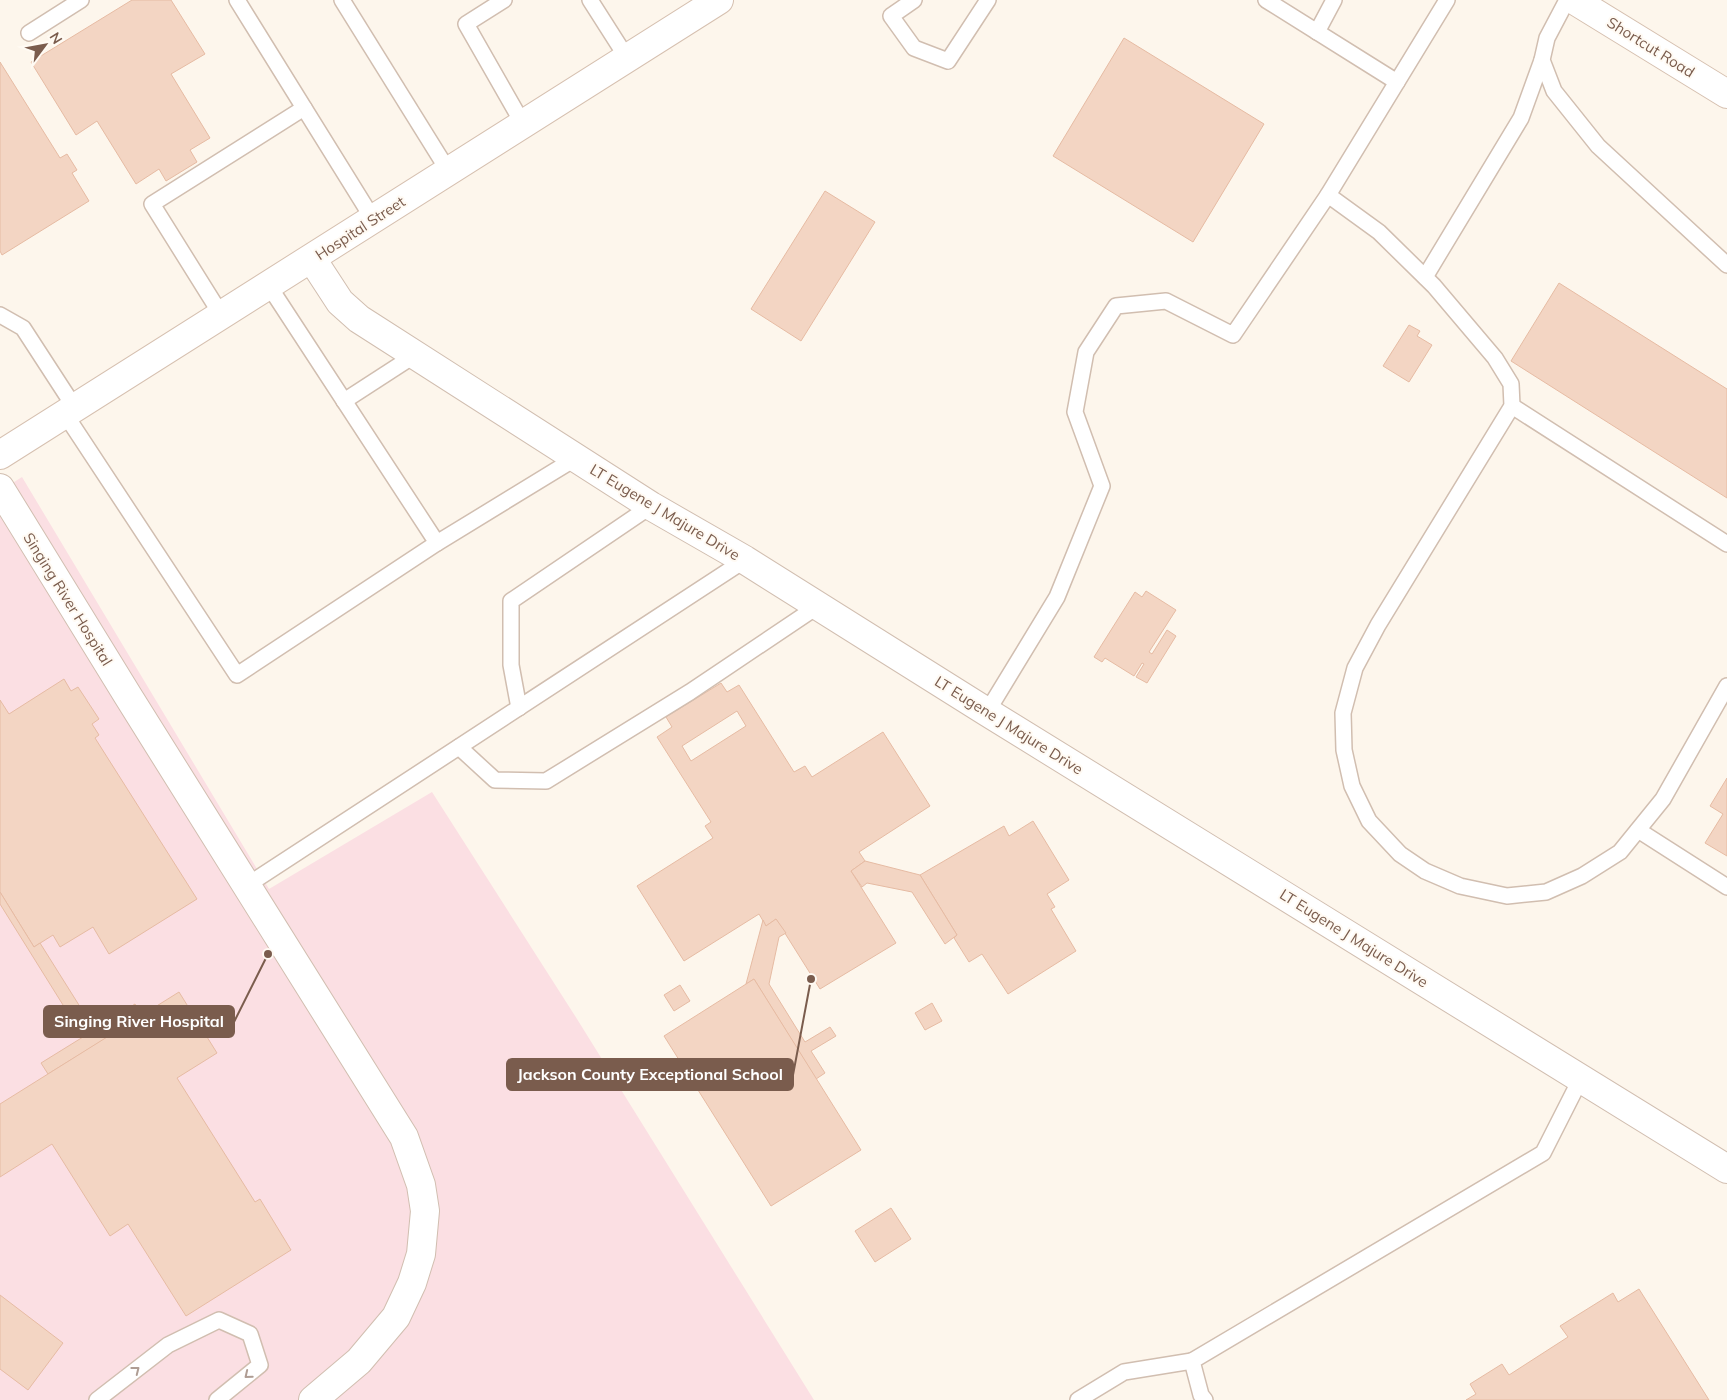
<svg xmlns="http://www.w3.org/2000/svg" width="1727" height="1400" viewBox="0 0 1727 1400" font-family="Mulish,sans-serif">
<rect width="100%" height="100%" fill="#fdf6ec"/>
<polygon fill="#fbdfe3" points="22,477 269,889 432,792 577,1019 814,1400 0,1400 0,491"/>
<g fill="#f3d5c3" stroke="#e6bba3" fill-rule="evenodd">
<polygon points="132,0 171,0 205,54 171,74 210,138 190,150 197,162 166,181 159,169 136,184 97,121 76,135 31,62"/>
<polygon points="1124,38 1264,124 1193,242 1053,156"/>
<polygon points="0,62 60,158 67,154 77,170 72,173 89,201 2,255 0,251"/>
<polygon points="825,191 875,222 801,341 751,309"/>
<polygon points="1559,283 1727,389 1727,498 1511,361"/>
<polygon points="1409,325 1420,331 1417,336 1432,345 1409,382 1383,366"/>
<polygon points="1146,591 1176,610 1149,652 1152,654 1167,630 1176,636 1147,683 1136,677 1144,664 1142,663 1134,676 1105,658 1102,662 1094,657 1135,592 1142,597"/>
<polygon points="64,679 71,691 78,687 99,719 92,724 99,735 95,738 197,899 109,954 93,927 60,947 53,935 34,947 0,892 0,700 9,714"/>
<path d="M721,683L727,692L739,685L794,772L805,766L812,777L883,732L930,806L859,852L865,861L851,871L896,943L820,989L776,919L766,926L759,914L684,961L637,886L713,838L705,826L711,822L657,737L672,727L666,717ZM737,711L746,726L691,761L682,746Z"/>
<polygon points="1727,778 1727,856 1705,843 1723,814 1710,806"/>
<polygon points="1033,821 1069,880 1047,894 1055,907 1051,909 1076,951 1008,994 982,954 969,962 954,938 957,935 920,875 1004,826 1009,836"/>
<polygon points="865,861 920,875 957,935 945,944 912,892 867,883 862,887 851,871"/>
<polygon points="0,892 34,947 40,943 94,1029 135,1004 142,1016 48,1074 41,1063 83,1037 0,904"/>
<polygon points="776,919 786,933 779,937 769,984 805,1042 830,1027 836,1036 811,1051 825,1073 816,1079 754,979 746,984 763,920 766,926"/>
<polygon points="754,979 861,1150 771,1206 664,1036"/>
<polygon points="680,985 690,1001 674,1011 664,995"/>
<polygon points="179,992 217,1053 177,1078 255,1202 260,1199 291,1250 186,1316 128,1224 110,1236 52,1144 0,1177 0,1104"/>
<polygon points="932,1003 942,1021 925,1030 915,1013"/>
<polygon points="891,1208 911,1239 875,1262 855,1231"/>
<polygon points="1639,1289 1709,1400 1466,1400 1476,1394 1470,1384 1502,1364 1509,1375 1568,1337 1560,1326 1613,1293 1618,1302"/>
<polygon points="0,1295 63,1343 28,1390 0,1369"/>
</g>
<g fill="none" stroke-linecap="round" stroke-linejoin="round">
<g stroke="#d1beb0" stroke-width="18">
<g id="lane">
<polyline points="237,0 373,219"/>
<polyline points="342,0 449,172"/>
<polyline points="504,0 466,24 523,124"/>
<polyline points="590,0 627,58"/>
<polyline points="914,0 891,16 914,48 948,61 988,0"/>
<polyline points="1266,0 1397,82"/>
<polyline points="1567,0 1547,38 1542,60 1554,91 1598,146 1727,265"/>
<polyline points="1317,32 1334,0"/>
<polyline points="29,33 81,0"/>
<polyline points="1328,195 1379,232 1434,286 1495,358 1511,384 1512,406 1378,625 1355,668 1343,713 1344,750 1352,786 1369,821 1400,854 1425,871 1460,886 1507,896 1546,892 1582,876 1620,852 1663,799 1727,686"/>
<polyline points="1425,277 1521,118 1542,60"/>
<polyline points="0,315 23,328 75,408"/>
<polyline points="222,316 152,204 304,108"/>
<polyline points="344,401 415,355"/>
<polyline points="1512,406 1727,544"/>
<polyline points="65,414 237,675 437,543 269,286"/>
<polyline points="437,543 576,458"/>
<polyline points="519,708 511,665 511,601 651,506"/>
<polyline points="987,712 1057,597 1102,486 1075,412 1086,352 1116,306 1166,301 1233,335 1328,195 1447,0"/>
<polyline points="459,747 495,780 546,781 690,692 818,606"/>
<polyline points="1638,830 1727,887"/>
<polyline points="246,886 745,560"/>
<polyline points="97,1400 168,1345 219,1320 250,1334 260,1365 217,1400"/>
<polyline points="1078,1400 1124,1372 1192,1361"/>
<polyline points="1205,1400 1201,1395 1192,1361 1543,1153 1581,1078"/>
</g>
</g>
<g stroke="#d1beb0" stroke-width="30">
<g id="street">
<polyline points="312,259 340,302 359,319 651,506 745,560 987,712 1727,1169"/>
<polyline points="0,488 128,696 404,1137 421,1185 425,1211 421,1254 412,1283 396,1317 359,1361 313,1400"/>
</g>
</g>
<g stroke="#d6c0b0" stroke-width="30">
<g id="secondary">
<polyline points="1574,0 1727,94"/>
<polyline points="0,455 719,0"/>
</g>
</g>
<use href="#lane" stroke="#fff" stroke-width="15"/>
<use href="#street" stroke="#fff" stroke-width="28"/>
<use href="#secondary" stroke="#fff" stroke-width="28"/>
</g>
<defs><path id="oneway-chevron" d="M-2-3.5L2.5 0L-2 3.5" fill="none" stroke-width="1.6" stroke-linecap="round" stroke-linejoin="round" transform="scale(1.25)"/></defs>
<g stroke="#af9d94">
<use href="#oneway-chevron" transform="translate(136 1370) rotate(-38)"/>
<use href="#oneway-chevron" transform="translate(248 1375) rotate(141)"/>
</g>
<g text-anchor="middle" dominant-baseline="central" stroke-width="4" stroke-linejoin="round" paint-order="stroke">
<g font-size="15" fill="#7a5c4d" stroke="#fffaf3">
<text transform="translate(1651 47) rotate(32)">Shortcut Road</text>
<text transform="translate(360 228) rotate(-33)">Hospital Street</text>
<text transform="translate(665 512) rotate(31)">LT Eugene J Majure Drive</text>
<text transform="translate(68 599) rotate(58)">Singing River Hospital</text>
<text transform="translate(1009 725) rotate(32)">LT Eugene J Majure Drive</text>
<text transform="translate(1354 938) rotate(32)">LT Eugene J Majure Drive</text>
</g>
</g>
<path fill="none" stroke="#7a5c4d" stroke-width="2" d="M268 954L234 1022M811 979L793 1075"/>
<g fill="#7a5c4d" stroke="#fffaf3" stroke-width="2">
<circle cx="268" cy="954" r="5"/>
<circle cx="811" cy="979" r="5"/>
</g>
<g fill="#7a5c4d" stroke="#7a5c4d" stroke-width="2">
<rect x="44" y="1006" width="190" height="31" rx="5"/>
<rect x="507" y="1059" width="286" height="31" rx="5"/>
</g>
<g font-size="16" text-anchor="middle" font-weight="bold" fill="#fff">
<text x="139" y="1027">Singing River Hospital</text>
<text x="650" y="1080">Jackson County Exceptional School</text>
</g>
<g transform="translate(45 45) rotate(58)" stroke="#fffaf3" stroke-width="4" paint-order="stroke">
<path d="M0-4L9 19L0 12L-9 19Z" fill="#7a5c4d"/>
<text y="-8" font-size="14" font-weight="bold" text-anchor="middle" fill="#7a5c4d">N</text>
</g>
</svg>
